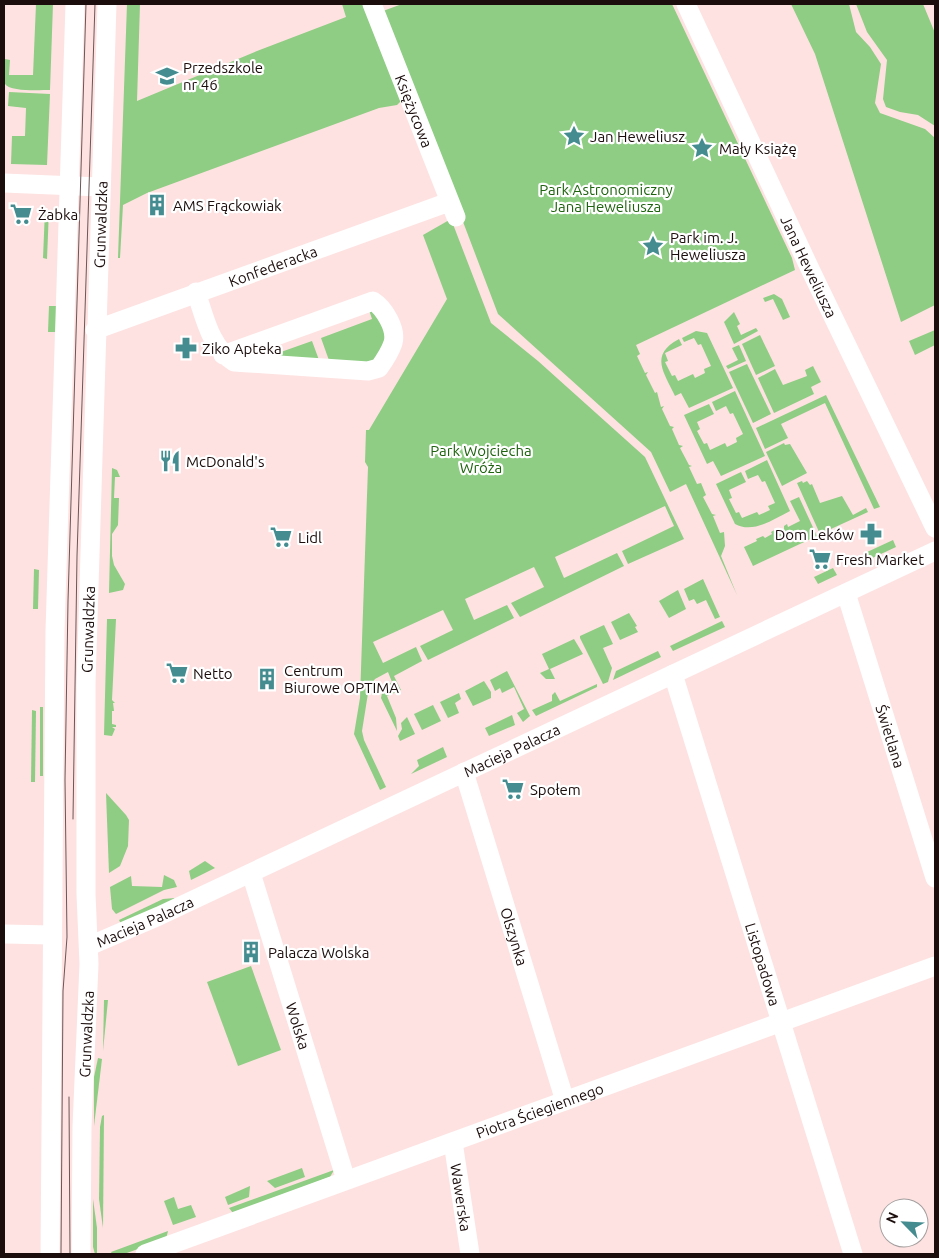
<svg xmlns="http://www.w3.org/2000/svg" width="939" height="1258" viewBox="0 0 939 1258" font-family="Ubuntu,sans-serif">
<rect width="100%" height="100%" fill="#fee2e1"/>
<g fill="#8ecd83">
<path d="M36,4H53L50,90C40,90 10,92 5,84C1,78 4,66 5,59L10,60L9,75H33Z"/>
<polygon points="127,4 140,4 137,101 257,51 346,17 342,4 366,4 402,100 397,105 379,108 147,193 123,205 120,258 118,258"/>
<polygon points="402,4 672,4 792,258 795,270 636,345 640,354 637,356 645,373 648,372 646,375 655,393 657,392 661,407 664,406 662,409 670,426 674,427 672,429 679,445 683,446 680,448 689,465 692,466 689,467 697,484 701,483 706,495 703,497 712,514 716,515 713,516 720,533 724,532 725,546 721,556 737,595 686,484 670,492 651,452 498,314 383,11"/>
<polygon points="791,4 849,4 856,32 870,47 881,64 875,103 880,113 925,129 935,138 935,305 901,322 815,54"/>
<polygon points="856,4 923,4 935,33 935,126 918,115 900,112 886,107 883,99 887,60 867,32"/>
<polygon points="9,92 50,94 47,165 11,164 12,136 25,136 26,108 8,106"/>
<polygon points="45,210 49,210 47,259 43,258"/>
<polygon points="451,219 491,323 538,361 645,457 684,539 628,564 622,551 674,526 665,506 555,557 564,578 617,553 624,566 520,617 511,603 544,587 534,567 465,599 474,620 507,605 514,618 428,660 420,646 453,630 443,610 373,642 383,663 416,647 422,661 394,676 401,690 387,696 396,718 397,731 381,698 383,688 392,682 388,672 375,679 369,687 362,731 364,740 386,787 380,790 354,734 360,698 368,467 365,462 366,430 369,430 447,299 423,235"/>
<polygon points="774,294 782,299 790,317 783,320 773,299 765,302 763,298"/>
<polygon points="49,306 57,306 56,332 48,332"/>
<polygon points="372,309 389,334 377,365 331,366 321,338 372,319 369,310"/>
<polygon points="734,312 740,324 737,326 741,335 756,328 758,331 734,344 724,322"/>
<polygon points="935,330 935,345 915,355 909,341"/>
<path d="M696,331L707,333L733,388L689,408L681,393L675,396C664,372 649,355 679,339L682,345L665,353L668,361L665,362L672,376L675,375L678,381L693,374L695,378L705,373L704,369L711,366L701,344L698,345L694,338L684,342L682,338Z"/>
<polygon points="760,335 775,366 756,375 742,344"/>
<polygon points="312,341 319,360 315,365 246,362 241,359 243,355 259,349 264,358"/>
<polygon points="739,345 746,361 728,369 726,366 738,360 732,348"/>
<polygon points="747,364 771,414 753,423 729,372"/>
<polygon points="813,366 821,382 811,387 814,394 774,413 758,378 775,369 783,385 807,376 805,370"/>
<polygon points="735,391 765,456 721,476 713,461 707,464 684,415 709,404 714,414 697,422 700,429 697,431 704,444 707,443 710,450 725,443 727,447 737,442 736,438 743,434 733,413 730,414 726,406 716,411 712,402"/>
<polygon points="826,395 880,507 874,509 825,403 781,424 788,438 765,449 756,428"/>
<polygon points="784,443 785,445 790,444 807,473 782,486 766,452"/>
<path d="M767,460L790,511C774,519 753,534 735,524L716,484L741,472L746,482L729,490L732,498L729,499L736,513L739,512L742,518L757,512L759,515L770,510L768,506L775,503L765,481L762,482L758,475L748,479L745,471Z"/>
<polygon points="112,468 117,470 120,477 115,477 114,498 119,498 118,525 112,534 112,556 114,565 125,584 123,590 109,593"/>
<polygon points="802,481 803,483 807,481 810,485 812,484 820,503 842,496 853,515 866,508 868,512 820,534 797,483"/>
<polygon points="799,497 817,536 753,566 744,547 757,541 756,539 763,536 765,538 772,534 771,532 776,529 778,532 784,529 784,526 787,524 788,527 800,521 790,501"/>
<polygon points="893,540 896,547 868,560 865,553"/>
<polygon points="833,568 837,575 818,584 814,577"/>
<polygon points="34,569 39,570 38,609 33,609"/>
<polygon points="703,579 720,617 715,619 706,600 697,604 694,599 689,601 684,589"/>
<polygon points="678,590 686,609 669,618 659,601"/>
<polygon points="629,613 637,626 635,627 638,632 620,640 611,622"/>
<polygon points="107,619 116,619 112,700 115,703 113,703 114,711 112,711 112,724 116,725 116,727 112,727 115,729 112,736 104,735"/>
<polygon points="722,621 725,627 673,651 670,646"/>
<polygon points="604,625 613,644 603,648 612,668 608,682 603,684 580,638 580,636"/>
<polygon points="574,639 583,654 550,669 555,679 546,679 540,673 549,669 542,654"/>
<polygon points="658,651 661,657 613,680 616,671"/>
<polygon points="507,671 530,716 523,722 517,713 524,709 514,687 502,693 500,688 495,691 490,680"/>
<polygon points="484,681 491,692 491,698 473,706 465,691"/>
<polygon points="597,684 597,687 536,716 532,710 552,701 552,695 555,692 560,701"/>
<polygon points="459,693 461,699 455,703 459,713 448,718 440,702"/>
<polygon points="433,705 441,721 422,730 414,714"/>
<rect x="40" y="707" width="3" height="69"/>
<polygon points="32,710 36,711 35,782 31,782"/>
<polygon points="512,715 515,725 489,736 485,728"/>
<polygon points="407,717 415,734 400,741 398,736 402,729 401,723"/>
<polygon points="443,747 447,757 411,774 419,766 417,760"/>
<polygon points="106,793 126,815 129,820 128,846 120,866 109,873"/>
<polygon points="205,861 215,868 191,880 189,871"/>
<polygon points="164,875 174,880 177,887 164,890 116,914 112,909 110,887 131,876 132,886 162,887"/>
<polygon points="175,898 171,901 121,924 119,920 163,899"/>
<polygon points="251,966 281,1050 238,1066 207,982"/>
<polygon points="104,1000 108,1000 103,1051"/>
<polygon points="98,1058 102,1059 94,1126 94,1077"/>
<polygon points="104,1115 103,1228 99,1199 100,1127 102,1116"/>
<polygon points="302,1168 305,1177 275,1188 267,1181"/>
<polygon points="334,1170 330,1177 233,1213 229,1208"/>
<polygon points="250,1186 249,1197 228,1205 225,1197"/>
<polygon points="174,1197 178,1209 191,1205 196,1217 173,1225 164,1201"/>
<polygon points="93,1199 97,1228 97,1254 95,1254 93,1247"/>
<polygon points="168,1231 166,1239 124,1254 112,1254 111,1252"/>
</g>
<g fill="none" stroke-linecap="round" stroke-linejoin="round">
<g stroke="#fff" stroke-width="19">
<path id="s1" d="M372,4L456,217"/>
<path id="s2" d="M686,4L811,271L935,528"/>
<polyline points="4,183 100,187"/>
<path d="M196,292C205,318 210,347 234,362L368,371L379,368C384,361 390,352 393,343C397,329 384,308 373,301L223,355"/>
<path id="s3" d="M95,330L449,202"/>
<path id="s4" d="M846,593L935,878"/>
<path id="s5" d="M673,674L853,1254"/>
<path id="s6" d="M464,772L565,1101"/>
<path id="s7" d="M251,873L346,1180"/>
<polyline points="4,934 52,935"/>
<path id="s8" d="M89,946L159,916L935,551"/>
<path id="s9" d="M453,1142L470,1254"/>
<polyline points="50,1254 55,631 75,4"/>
<path id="s10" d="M81,1254L82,1127L89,964L86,894V684L107,4"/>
<path id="s11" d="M145,1254L935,966"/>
</g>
<g stroke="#6a5756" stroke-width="1">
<polyline points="73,819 77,556 95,4"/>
<polyline points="69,1097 70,1254"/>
<polyline points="61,1254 63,991 67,937 65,780 68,601 86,4"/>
</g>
</g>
<defs>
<g id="school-bare" transform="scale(1.725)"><path d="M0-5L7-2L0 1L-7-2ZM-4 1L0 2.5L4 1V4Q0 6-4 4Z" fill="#448c90" stroke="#fff" stroke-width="2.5" paint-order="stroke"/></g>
<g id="sight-bare" transform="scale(1.725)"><path d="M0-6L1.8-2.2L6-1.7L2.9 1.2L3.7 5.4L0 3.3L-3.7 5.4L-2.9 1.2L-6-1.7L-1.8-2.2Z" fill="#448c90" stroke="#fff" stroke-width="2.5" paint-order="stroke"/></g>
<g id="building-bare" transform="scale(1.725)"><path d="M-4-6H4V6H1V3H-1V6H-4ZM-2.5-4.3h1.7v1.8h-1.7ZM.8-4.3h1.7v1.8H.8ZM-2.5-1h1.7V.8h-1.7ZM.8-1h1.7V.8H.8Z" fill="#448c90" stroke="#fff" stroke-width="2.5" paint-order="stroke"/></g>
<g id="supermarket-bare" transform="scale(1.725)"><path d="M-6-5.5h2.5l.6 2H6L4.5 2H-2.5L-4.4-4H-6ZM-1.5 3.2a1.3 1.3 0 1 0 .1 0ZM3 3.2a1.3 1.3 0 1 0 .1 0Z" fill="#448c90" stroke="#fff" stroke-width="2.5" paint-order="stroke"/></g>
<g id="pharmacy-bare" transform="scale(1.725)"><path d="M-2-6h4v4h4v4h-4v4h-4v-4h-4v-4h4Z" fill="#448c90" stroke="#fff" stroke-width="2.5" paint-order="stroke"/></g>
<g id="restaurant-bare" transform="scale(1.725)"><path d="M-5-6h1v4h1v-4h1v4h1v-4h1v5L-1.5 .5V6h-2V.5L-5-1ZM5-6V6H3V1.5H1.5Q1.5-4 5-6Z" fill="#448c90" stroke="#fff" stroke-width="2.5" paint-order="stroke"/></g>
</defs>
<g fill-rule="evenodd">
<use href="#school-bare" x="167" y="76"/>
<use href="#sight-bare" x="574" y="136"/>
<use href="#sight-bare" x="702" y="148"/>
<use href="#building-bare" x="157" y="205"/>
<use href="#supermarket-bare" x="21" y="214"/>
<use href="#sight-bare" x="653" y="246"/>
<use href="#pharmacy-bare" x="186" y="348"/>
<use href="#restaurant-bare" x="170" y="461"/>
<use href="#pharmacy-bare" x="871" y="534"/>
<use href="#supermarket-bare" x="281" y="537"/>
<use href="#supermarket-bare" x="820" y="559"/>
<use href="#supermarket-bare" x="177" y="673"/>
<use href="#building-bare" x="267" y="679"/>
<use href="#supermarket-bare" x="513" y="789"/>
<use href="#building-bare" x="251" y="952"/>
</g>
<g text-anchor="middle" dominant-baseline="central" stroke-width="4.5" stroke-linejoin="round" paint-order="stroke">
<g font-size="15" fill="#1b0d0c" stroke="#fff" text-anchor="start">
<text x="183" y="67">Przedszkole<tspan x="183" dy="17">nr 46</tspan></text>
<text x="590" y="136">Jan Heweliusz</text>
<text x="719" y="148">Mały Książę</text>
<text x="173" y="205">AMS Frąckowiak</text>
<text x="38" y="214">Żabka</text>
<text x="670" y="237">Park im. J.<tspan x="670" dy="17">Heweliusza</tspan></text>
<text x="202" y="348">Ziko Apteka</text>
<text x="186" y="461">McDonald's</text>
<text x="854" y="534" text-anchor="end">Dom Leków</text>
<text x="298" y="537">Lidl</text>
<text x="836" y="559">Fresh Market</text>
<text x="284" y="670">Centrum<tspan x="284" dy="17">Biurowe OPTIMA</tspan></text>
<text x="193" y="673">Netto</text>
<text x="530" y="789">Społem</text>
<text x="268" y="952">Palacza Wolska</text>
</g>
<g font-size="15" fill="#1b0d0c" stroke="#fff">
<text stroke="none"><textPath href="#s1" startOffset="115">Księżycowa</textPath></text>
<text stroke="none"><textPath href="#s10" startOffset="1030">Grunwaldzka</textPath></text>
<text stroke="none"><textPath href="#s3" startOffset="189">Konfederacka</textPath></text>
<text stroke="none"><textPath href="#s2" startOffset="290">Jana Heweliusza</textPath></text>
<text stroke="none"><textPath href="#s10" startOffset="625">Grunwaldzka</textPath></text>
<text stroke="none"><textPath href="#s4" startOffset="150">Świetlana</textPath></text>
<text stroke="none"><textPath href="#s8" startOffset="466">Macieja Palacza</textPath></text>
<text stroke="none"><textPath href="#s8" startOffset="61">Macieja Palacza</textPath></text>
<text stroke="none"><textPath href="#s6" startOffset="172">Olszynka</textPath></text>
<text stroke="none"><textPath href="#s5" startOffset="304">Listopadowa</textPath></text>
<text stroke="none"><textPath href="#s7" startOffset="160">Wolska</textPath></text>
<text stroke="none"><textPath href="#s10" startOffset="220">Grunwaldzka</textPath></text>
<text stroke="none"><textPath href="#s11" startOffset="420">Piotra Ściegiennego</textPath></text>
<text stroke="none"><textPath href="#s9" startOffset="56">Wawerska</textPath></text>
</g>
<g font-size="15" fill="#1e630e" stroke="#fff">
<text x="606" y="189">Park Astronomiczny<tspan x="606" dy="17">Jana Heweliusza</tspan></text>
<text x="481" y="450">Park Wojciecha<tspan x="481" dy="17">Wróża</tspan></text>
</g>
</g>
<rect width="939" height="1258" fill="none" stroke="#1b0d0c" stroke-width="10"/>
<g transform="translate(904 1223) rotate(294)"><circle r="24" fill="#ffffff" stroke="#a49e9e"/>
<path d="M0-4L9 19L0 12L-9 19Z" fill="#448c90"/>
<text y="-8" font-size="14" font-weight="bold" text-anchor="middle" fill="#1b0d0c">N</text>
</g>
</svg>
